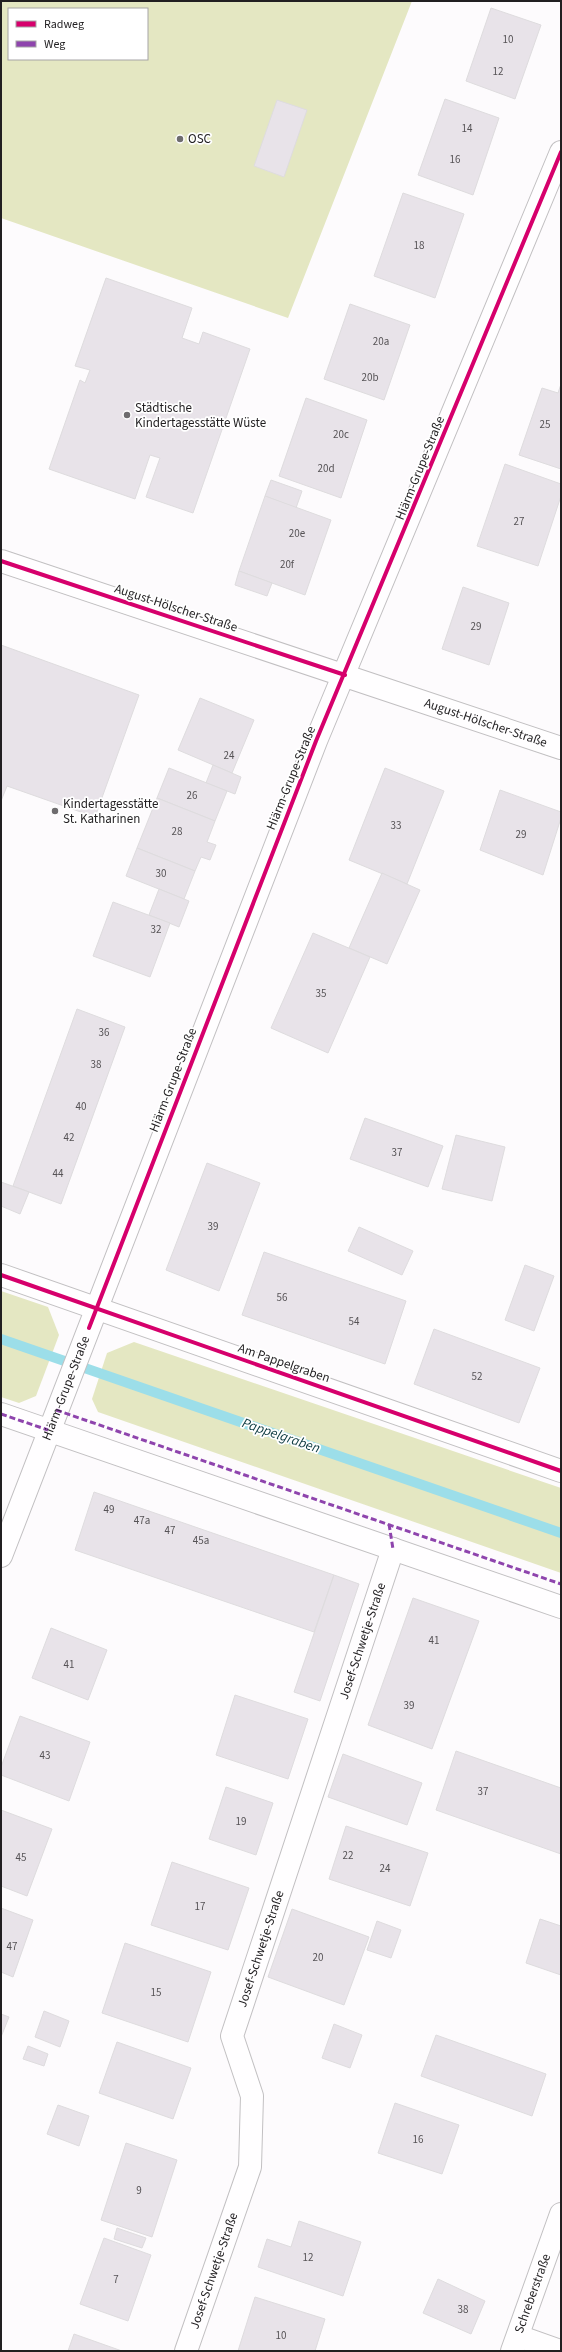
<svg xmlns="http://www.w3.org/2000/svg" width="562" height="2352" viewBox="0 0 562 2352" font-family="'Source Sans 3',sans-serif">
<rect width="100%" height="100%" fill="#fdfbfd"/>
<g fill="#e4e7c2" fill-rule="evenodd">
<path d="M1,1H412L288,318L1,218ZM9,9H147V59H9Z"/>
<polygon points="1,1291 48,1307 59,1335 36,1396 19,1403 1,1397"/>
<polygon points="134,1342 561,1488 561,1573 98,1412 92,1399 107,1353"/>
</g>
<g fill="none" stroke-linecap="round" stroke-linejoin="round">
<polyline stroke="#9cdee9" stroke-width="10" points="1,1339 561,1533"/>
</g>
<g fill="#e8e3e9" stroke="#dedcde">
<polygon points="491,8 541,25 515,99 466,81"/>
<polygon points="445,99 499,118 473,195 418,175"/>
<polygon points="277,100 307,110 284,177 254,166"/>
<polygon points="403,193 464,214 435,298 374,276"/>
<polygon points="106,278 192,308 182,338 199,344 203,332 250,349 193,513 146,497 160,458 150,455 135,499 49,469 80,380 85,383 90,370 75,366"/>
<polygon points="350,304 410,325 384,400 324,379"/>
<polygon points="561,384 561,469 519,455 542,388 558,393"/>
<polygon points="306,398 367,420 341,498 279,476"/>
<polygon points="505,464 561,484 561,496 538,566 477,546"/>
<polygon points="271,480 302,491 296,508 265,496"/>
<polygon points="265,496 331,520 305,595 239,571"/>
<polygon points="239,571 272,583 267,596 235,585"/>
<polygon points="463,587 509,603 489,665 442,649"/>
<polygon points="1,645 139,695 95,817 7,786 1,801"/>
<polygon points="200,698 254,720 232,773 178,750"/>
<polygon points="213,765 241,777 235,794 206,783"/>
<polygon points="169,768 227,791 215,821 157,798"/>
<polygon points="385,768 444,791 407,884 349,860"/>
<polygon points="500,790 561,812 561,818 543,875 480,850"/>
<polygon points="157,798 215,821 207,842 216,845 210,860 201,857 195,871 137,848"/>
<polygon points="137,848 195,871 184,899 126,876"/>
<polygon points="382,873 420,890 387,964 349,948"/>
<polygon points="159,889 189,901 179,927 149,915"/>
<polygon points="113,902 170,923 150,977 93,956"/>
<polygon points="313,933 370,957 328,1053 271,1028"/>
<polygon points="77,1009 125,1027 61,1204 13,1186"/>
<polygon points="365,1118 443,1146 428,1187 350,1159"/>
<polygon points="456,1135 505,1147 492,1201 442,1189"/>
<polygon points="207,1163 260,1183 219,1291 166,1270"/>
<polygon points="1,1182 29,1192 20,1214 1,1206"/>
<polygon points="359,1227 413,1251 402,1275 348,1251"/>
<polygon points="264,1252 406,1301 385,1364 242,1315"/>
<polygon points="525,1265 554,1276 534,1331 505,1320"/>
<polygon points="434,1329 540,1368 519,1423 414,1384"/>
<polygon points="94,1492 334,1575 314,1632 75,1550"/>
<polygon points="334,1575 359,1584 320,1701 294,1692"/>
<polygon points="413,1598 479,1621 432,1749 368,1725"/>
<polygon points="51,1628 107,1650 88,1700 32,1678"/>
<polygon points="235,1695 308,1719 288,1779 216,1755"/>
<polygon points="20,1716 90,1742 69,1801 1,1775 1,1767"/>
<polygon points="456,1751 561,1788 561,1854 436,1810"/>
<polygon points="343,1754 422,1783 407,1825 328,1797"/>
<polygon points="226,1787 273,1803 256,1855 209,1839"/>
<polygon points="1,1810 52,1829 27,1896 1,1886"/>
<polygon points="346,1826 428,1853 410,1906 329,1879"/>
<polygon points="172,1862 249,1888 228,1950 151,1925"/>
<polygon points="1,1908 33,1920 13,1977 1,1972"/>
<polygon points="292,1909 369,1937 344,2005 268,1977"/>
<polygon points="540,1919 561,1926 561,1975 526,1963"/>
<polygon points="377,1921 401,1930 391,1958 367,1950"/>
<polygon points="125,1943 211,1972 188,2042 102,2013"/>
<polygon points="44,2011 69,2021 60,2047 35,2037"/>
<polygon points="1,2014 9,2017 1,2037"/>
<polygon points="334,2024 362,2035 350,2068 322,2058"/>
<polygon points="436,2035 546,2074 532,2116 421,2076"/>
<polygon points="117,2042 191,2068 173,2119 99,2093"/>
<polygon points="28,2046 48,2054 44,2066 23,2059"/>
<polygon points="395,2103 459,2125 442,2174 378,2153"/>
<polygon points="58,2105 89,2116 79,2146 47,2134"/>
<polygon points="126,2143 177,2160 152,2237 101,2220"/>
<polygon points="299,2221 361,2242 343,2296 258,2267 267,2239 291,2247"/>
<polygon points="117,2228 146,2238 142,2248 114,2239"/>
<polygon points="104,2238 151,2255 128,2321 80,2304"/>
<polygon points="438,2279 485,2301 471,2334 423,2313"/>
<polygon points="255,2297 325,2319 315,2351 238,2351"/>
<polygon points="74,2334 122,2351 68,2351"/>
</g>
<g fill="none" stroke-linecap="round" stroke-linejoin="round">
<g stroke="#c2c0c2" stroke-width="24">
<g id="minor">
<path id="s1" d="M1,561L561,748"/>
<polyline points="1,1275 561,1471"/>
<polyline points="1,1414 561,1607"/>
<path id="s2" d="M1,1556L316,741L561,152"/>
<polyline points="518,2336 560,2351"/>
<path id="s3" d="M186,2351L250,2167L252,2096L232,2036L393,1549"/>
<path id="s4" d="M512,2351L561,2214"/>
</g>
</g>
<use href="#minor" stroke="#fffeff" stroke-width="22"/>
<g stroke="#8e44ad" stroke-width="3" stroke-dasharray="6 3" stroke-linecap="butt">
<polyline points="56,1410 561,1584"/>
<polyline points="1,1414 48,1430"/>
<polyline points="389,1524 393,1549"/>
</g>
<g stroke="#fff" stroke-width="6">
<g id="cycleway">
<polyline points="1,561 345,675"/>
<polyline points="1,1275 561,1471"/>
<polyline points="89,1328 316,741 561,152"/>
</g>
</g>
<use href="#cycleway" stroke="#d6006c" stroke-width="4"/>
</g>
<g fill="#6e6c6e" stroke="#fff" stroke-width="1.5">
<circle cx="180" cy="139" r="4"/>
<circle cx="127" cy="415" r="4"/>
<circle cx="55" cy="811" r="4"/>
</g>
<g text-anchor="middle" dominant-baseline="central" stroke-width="3.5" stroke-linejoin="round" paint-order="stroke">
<g font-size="11" fill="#565356">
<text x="508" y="39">10</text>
<text x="498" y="71">12</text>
<text x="467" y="128">14</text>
<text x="455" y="159">16</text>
<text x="419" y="245">18</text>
<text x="381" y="341">20a</text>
<text x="370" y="377">20b</text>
<text x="545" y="424">25</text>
<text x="341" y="434">20c</text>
<text x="326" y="468">20d</text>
<text x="519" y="521">27</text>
<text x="297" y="533">20e</text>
<text x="287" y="564">20f</text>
<text x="476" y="626">29</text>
<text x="229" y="755">24</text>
<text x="192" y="795">26</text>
<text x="396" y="825">33</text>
<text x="177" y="831">28</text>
<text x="521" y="834">29</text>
<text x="161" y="873">30</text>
<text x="156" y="929">32</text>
<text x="321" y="993">35</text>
<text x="104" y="1032">36</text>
<text x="96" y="1064">38</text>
<text x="81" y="1106">40</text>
<text x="69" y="1137">42</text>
<text x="397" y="1152">37</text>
<text x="58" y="1173">44</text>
<text x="213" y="1226">39</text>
<text x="282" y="1297">56</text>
<text x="354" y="1321">54</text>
<text x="477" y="1376">52</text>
<text x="109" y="1509">49</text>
<text x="142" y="1520">47a</text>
<text x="170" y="1530">47</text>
<text x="201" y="1540">45a</text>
<text x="434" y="1640">41</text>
<text x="69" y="1664">41</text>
<text x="409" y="1705">39</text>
<text x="45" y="1755">43</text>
<text x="483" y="1791">37</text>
<text x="241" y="1821">19</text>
<text x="348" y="1855">22</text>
<text x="21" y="1857">45</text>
<text x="385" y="1868">24</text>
<text x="200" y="1906">17</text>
<text x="12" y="1946">47</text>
<text x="318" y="1957">20</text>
<text x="156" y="1992">15</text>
<text x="418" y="2139">16</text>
<text x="139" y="2190">9</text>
<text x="308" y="2257">12</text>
<text x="116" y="2279">7</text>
<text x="463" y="2309">38</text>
<text x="281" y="2335">10</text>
</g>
<g font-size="13" fill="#211f21" stroke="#fff" text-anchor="start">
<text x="188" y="139">OSC</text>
<text x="135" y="408">Städtische<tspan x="135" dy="15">Kindertagesstätte Wüste</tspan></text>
<text x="63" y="804">Kindertagesstätte<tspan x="63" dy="15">St. Katharinen</tspan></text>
</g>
<g font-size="13" fill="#211f21" stroke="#fff">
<text transform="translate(420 468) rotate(-68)">Hiärm-Grupe-Straße</text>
<text transform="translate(176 608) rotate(18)">August-Hölscher-Straße</text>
<text stroke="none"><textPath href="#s1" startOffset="511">August-Hölscher-Straße</textPath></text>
<text transform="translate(291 778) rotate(-68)">Hiärm-Grupe-Straße</text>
<text transform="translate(173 1080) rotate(-69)">Hiärm-Grupe-Straße</text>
<text transform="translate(284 1363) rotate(19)">Am Pappelgraben</text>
<text stroke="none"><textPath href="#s2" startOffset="180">Hiärm-Grupe-Straße</textPath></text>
<text stroke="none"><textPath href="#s3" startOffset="745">Josef-Schwetje-Straße</textPath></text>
<text stroke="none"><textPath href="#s3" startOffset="421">Josef-Schwetje-Straße</textPath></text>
<text stroke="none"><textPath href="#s3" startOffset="85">Josef-Schwetje-Straße</textPath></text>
<text stroke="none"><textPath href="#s4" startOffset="61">Schreberstraße</textPath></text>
</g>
<g font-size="14" font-style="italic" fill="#0c3a40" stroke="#fff">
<text transform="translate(281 1436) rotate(19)">Pappelgraben</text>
</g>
</g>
<rect width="562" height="2352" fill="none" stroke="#211f21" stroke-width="4"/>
<rect x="8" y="8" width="140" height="52" fill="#ffffff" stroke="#a6a5a6"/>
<rect x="16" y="21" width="20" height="6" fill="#d6006c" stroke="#a6a5a6"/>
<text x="44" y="28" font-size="12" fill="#211f21">Radweg</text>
<rect x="16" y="41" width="20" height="6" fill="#8e44ad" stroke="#a6a5a6"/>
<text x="44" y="48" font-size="12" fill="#211f21">Weg</text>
</svg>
